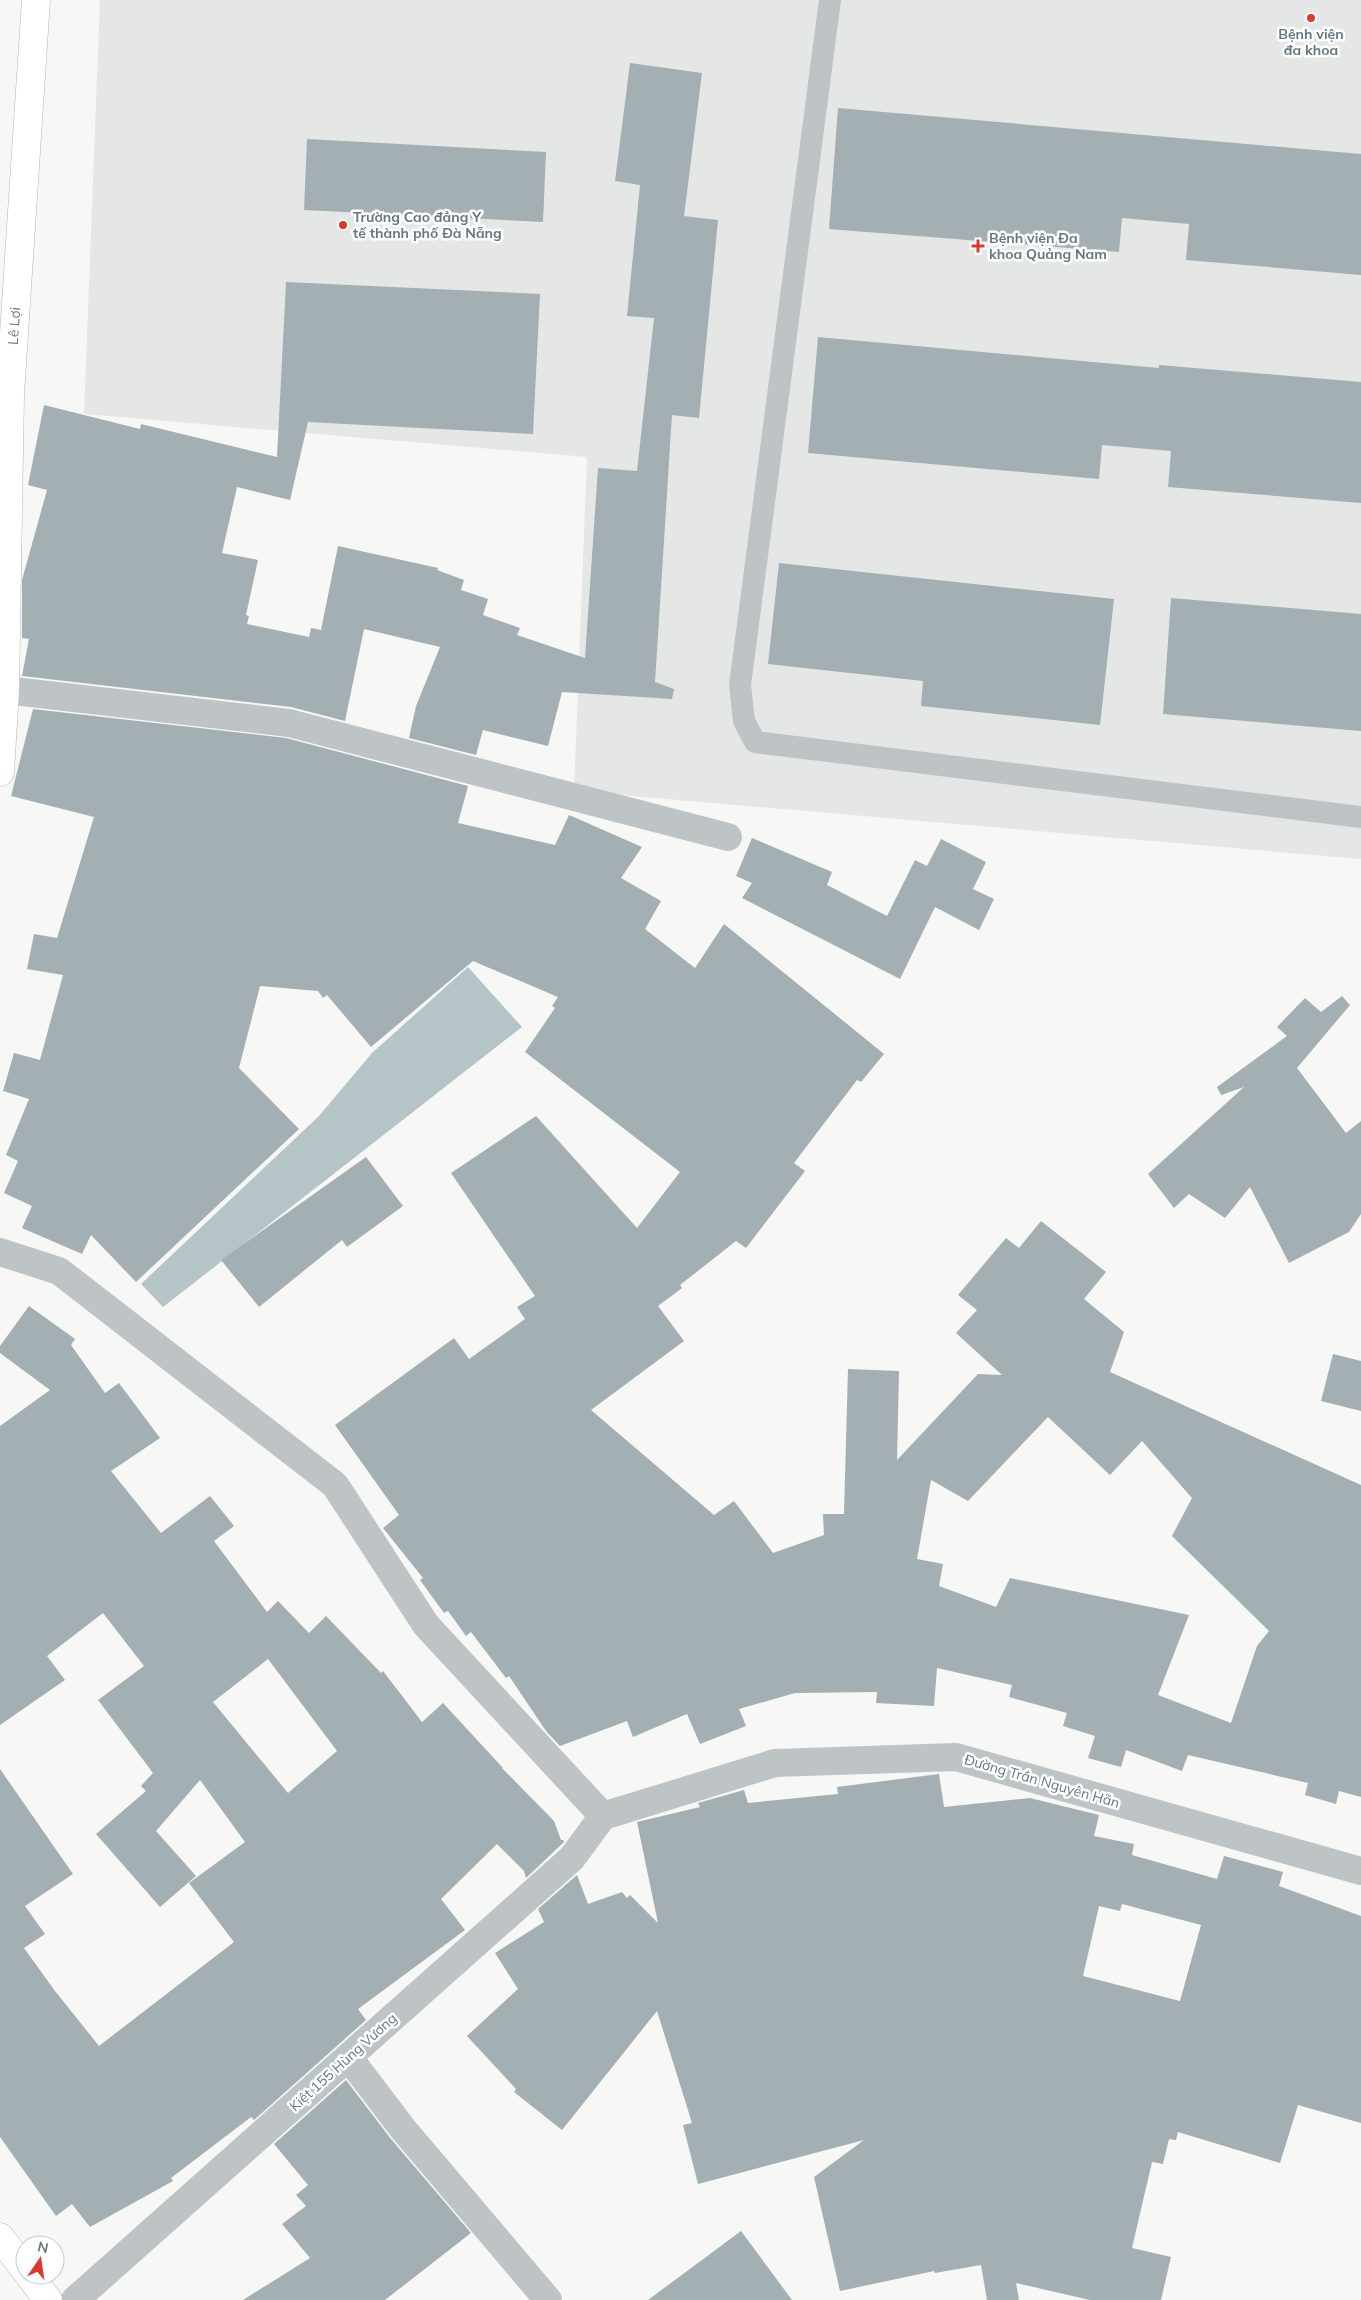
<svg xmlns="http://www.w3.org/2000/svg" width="1361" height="2300" viewBox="0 0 1361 2300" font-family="Mulish,sans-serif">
<rect width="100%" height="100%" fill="#f7f7f5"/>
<polygon fill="#e5e7e6" points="100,0 1361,0 1361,859 574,791 587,457 84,414"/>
<polygon fill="#b5c4c6" points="468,967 522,1027 163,1307 141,1284 319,1116 372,1053"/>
<g fill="#a3afb2" fill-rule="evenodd">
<polygon points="630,63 702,73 684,216 718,220 699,418 672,415 655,682 674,689 672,699 562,692 548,746 483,730 476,755 409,738 416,706 440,647 364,629 345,721 291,707 22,676 29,639 22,638 22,580 47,490 28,485 44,405 140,429 141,424 277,457 286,282 540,294 533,434 308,422 290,500 237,487 222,553 258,560 246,615 249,616 247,624 309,637 311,628 321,630 338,546 438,568 437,570 464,580 461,590 488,599 483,615 520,628 517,635 585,658 598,468 637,471 654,318 627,316 640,185 615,181"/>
<polygon points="838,108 1361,154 1361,275 1186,260 1189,224 1122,218 1119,252 829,229"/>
<polygon points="307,139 546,152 543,222 304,210"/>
<polygon points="818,337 1159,368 1159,365 1361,382 1361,503 1168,487 1171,451 1102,445 1099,479 808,453"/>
<polygon points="779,563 1114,599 1100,725 921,706 923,681 768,664"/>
<polygon points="1171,598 1361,614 1361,731 1163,714"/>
<path d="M33,709L286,738L468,786L458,823L555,845L569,815L642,847L621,878L661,901L645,929L695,968L724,924L884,1054L861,1082L857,1080L794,1163L805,1171L746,1248L736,1241L680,1285L682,1288L658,1306L684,1341L591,1410L714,1515L734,1501L773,1553L824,1535L823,1514H844L848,1369L899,1371L897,1460L978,1374L1002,1375L956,1333L977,1310L958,1295L1006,1238L1019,1248L1041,1221L1106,1272L1084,1299L1124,1332L1110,1372L1361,1485V1797L1339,1791L1336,1804L1305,1795L1308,1783L1188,1755L1182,1771L1126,1750L1121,1767L1088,1758L1095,1736L1063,1726L1067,1713L1009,1697L1012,1685L937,1668L934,1706L876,1703L877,1692L795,1693L739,1709L746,1726L700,1744L687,1714L633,1737L627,1721L560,1746L546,1731L509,1676L506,1678L471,1632L466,1636L448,1611L444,1613L420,1580L423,1578L383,1528L399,1515L335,1425L454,1338L469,1359L525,1319L517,1307L535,1296L451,1173L536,1116L637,1228L680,1172L525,1052L555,1008L552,1006L558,997L473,961L371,1047L327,995L323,998L318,991L260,986L239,1068L299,1129L136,1282L91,1235L82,1254L22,1228L32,1206L4,1193L18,1161L6,1155L29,1099L3,1091L14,1053L40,1060L63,975L27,969L34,934L57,938L94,817L11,796ZM1048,1417L1110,1475L1142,1441L1192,1498L1172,1536L1269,1631L1257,1646L1231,1723L1158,1695L1189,1615L1010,1578L996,1607L939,1586L943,1564L917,1559L931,1480L968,1501Z"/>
<polygon points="752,838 832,872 827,885 887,916 915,860 927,866 941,839 986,862 973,889 994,899 979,930 935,907 900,979 742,898 752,883 736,876"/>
<polygon points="1342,996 1350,1005 1297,1068 1346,1133 1361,1121 1361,1214 1349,1232 1289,1263 1250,1187 1225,1218 1189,1194 1174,1208 1148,1174 1244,1087 1221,1095 1217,1087 1287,1036 1277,1027 1305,998 1321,1012"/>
<polygon points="366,1157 403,1206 347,1247 342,1240 259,1307 221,1260"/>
<path d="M29,1306L75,1339L71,1345L105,1393L119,1383L160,1438L111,1471L161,1533L210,1496L234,1526L214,1541L267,1612L278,1601L309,1633L326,1616L381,1673L383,1671L422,1722L443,1703L503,1768H502L554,1821L561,1840H563L564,1842L526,1878L524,1871L497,1844L441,1899L465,1930L358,2009L366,2020L254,2120L251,2117L171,2178L173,2181L90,2227L72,2204L56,2216L0,2137V1769L73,1874L25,1906L45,1934L24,1948L55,1991L99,2046L234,1942L189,1883L245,1842L200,1780L156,1831L196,1876L160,1907L96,1834L146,1791L141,1786L153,1773L98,1700L144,1666L103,1613L47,1656L65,1680L0,1725V1426L50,1390L0,1353V1346ZM268,1659L337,1751L288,1793L213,1702Z"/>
<polygon points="1333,1354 1361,1361 1361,1411 1321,1401"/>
<path d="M939,1774L944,1807L1030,1798L1099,1815L1094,1836L1134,1844L1132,1855L1217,1879L1224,1856L1283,1872L1279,1886L1361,1916V2123L1298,2105L1280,2163L1178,2132L1176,2140L1169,2139L1163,2164L1152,2162L1132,2248L1171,2257L1161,2300H1090L1016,2283L1019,2300H987L981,2265L935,2273L934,2271L840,2291L814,2177L864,2140L698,2184L683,2125L692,2123L657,2011L562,2130L514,2092L516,2089L467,2036L518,1989L495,1953L544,1922L538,1909L577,1875L588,1904L622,1892L627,1898L630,1895L658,1923L637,1822L700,1807L698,1803L744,1790L748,1803L838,1794L837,1787ZM1122,1904L1201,1925L1180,2001L1083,1976L1099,1906L1120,1911Z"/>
<polygon points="346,2080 391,2139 471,2233 385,2300 243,2300 310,2258 282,2224 306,2206 296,2195 308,2185 274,2144"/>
<polygon points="741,2231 792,2300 648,2300"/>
</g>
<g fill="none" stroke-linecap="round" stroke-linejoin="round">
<g stroke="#afb7b9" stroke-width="29">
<g id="secondary">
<polyline points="0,772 5,690 10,394 36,0"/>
<polyline points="0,2237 25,2270"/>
<polyline points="29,2275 48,2300"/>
</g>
</g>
<polyline stroke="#bec4c6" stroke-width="22" points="830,0 740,685 744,721 755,742 1361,817"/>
<g stroke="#bec4c6" stroke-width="28">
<polyline points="5,690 289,723 728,837"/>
<polyline points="0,1252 59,1271 335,1485 426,1625 603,1816"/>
<polyline points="603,1816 775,1763 956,1757 1361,1871"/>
<polyline points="349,2058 403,2129 548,2300"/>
<polyline points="75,2300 572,1858 603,1816"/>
</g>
<use href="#secondary" stroke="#fff" stroke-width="28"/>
</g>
<g fill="#dc3830" stroke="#fff" stroke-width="2">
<circle cx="1311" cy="18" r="5"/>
<circle cx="343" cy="225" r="5"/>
<path d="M975.5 238.5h5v5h5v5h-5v5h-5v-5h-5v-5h5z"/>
</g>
<g text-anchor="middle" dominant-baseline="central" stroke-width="5" stroke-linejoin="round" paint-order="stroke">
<g font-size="14" font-weight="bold" fill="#64787e" stroke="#fff" text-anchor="start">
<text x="1311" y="34" text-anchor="middle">Bệnh viện<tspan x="1311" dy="16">đa khoa</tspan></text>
<text x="353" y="217">Trường Cao đẳng Y<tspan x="353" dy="16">tế thành phố Đà Nẵng</tspan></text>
<text x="989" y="238">Bệnh viện Đa<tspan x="989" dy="16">khoa Quảng Nam</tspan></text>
</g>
<g font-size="14" fill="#64787e" stroke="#fff">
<text transform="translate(14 326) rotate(-86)">Lê Lợi</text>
<text transform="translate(1042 1781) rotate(16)">Đường Trần Nguyên Hãn</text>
<text transform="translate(343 2062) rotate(-42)">Kiệt 155 Hùng Vương</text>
</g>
</g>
<g transform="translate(40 2260) rotate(13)"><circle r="24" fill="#ffffff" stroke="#c1c9cb"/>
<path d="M0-4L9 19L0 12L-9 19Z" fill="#dc3830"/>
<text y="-8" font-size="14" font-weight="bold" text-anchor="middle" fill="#64787e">N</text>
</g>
</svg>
